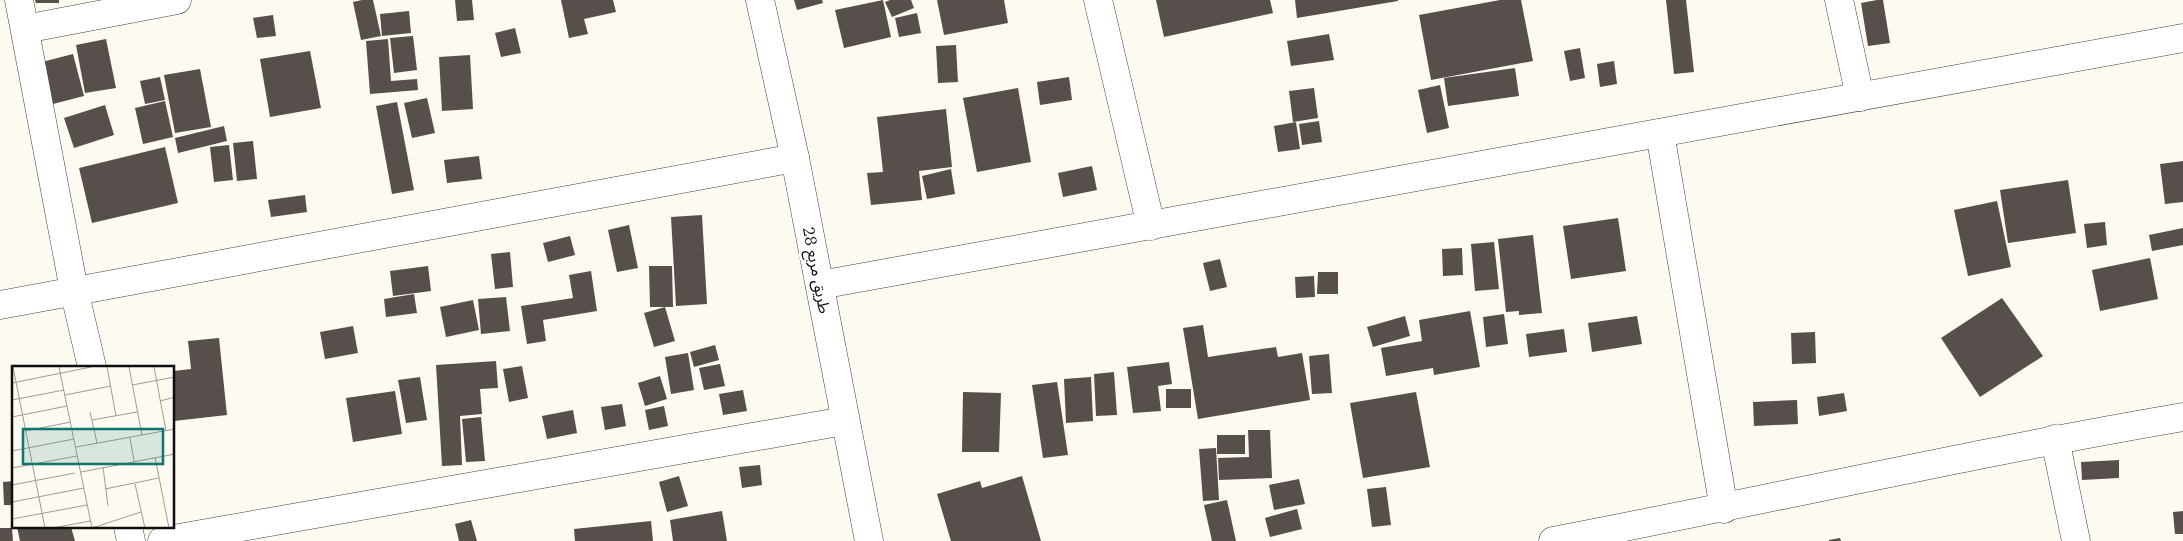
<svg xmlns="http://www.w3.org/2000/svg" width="2183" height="541" viewBox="0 0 2183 541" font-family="'IBM Plex Serif','Noto Sans Arabic',serif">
<rect width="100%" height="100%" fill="#fdfaf2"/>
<g fill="#564f4c">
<polygon points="35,0 59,0 59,3 36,3"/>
<polygon points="362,0 373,0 381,36 361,40 353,2"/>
<polygon points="455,0 472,0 474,20 457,21"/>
<polygon points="561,0 613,0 616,12 584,19 588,34 569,38"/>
<polygon points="794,0 822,0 823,3 797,10"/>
<polygon points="883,0 891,37 844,48 835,10"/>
<polygon points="890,0 911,0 914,8 892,17 885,2"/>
<polygon points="937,0 1004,0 1008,23 944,35"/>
<polygon points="1156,0 1270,0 1273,13 1164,37"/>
<polygon points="1295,0 1398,0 1398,1 1297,18"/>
<polygon points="1500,0 1521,0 1533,61 1431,80 1419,15"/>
<polygon points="1666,0 1686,0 1694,72 1674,74"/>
<polygon points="1877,0 1883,0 1890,43 1868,46 1861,3"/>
<polygon points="409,11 411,33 382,36 380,14"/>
<polygon points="917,13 921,33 899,37 895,18"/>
<polygon points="273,15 276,36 257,38 253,18"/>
<polygon points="515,28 521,53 501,57 495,33"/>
<polygon points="1329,34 1334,60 1291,66 1287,41"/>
<polygon points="413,36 417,70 394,73 390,38"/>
<polygon points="106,39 116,88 85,93 76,45"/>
<polygon points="388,39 391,81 417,79 418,90 370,94 366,41"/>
<polygon points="956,45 958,82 938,83 936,46"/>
<polygon points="1580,48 1585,78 1570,81 1564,51"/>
<polygon points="310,51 321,108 270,117 260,59"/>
<polygon points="73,54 84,96 49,105 38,63"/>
<polygon points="470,55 473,109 442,111 439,57"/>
<polygon points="1614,61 1617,84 1600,87 1597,64"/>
<polygon points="1515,68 1519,96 1448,106 1444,78"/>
<polygon points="200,69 211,127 175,133 164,75"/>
<polygon points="160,77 165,100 145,104 140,81"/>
<polygon points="1069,77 1072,100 1040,105 1037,82"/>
<polygon points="1440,85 1449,128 1427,133 1418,90"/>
<polygon points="1018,88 1031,162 977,172 963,98"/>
<polygon points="1314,88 1318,118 1293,122 1289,91"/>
<polygon points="427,98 435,133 412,138 404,103"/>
<polygon points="165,101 173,137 143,144 135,108"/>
<polygon points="397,102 414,190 392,194 376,106"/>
<polygon points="105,105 114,135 74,148 64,118"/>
<polygon points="946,109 952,167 919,171 922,200 871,205 867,173 883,172 877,117"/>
<polygon points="1319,121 1322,142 1302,145 1299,124"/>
<polygon points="1296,122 1300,149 1278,152 1274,126"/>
<polygon points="224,126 227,141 178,153 175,138"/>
<polygon points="253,141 257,179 237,181 233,143"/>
<polygon points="229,145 233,180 214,182 210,147"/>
<polygon points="165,147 178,203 92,223 79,168"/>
<polygon points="479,156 482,179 447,183 444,160"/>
<polygon points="2183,161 2183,202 2165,204 2160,164"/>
<polygon points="1092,166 1097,190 1063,197 1058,173"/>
<polygon points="951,169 955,194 927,199 922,176"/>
<polygon points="2068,180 2076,233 2008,243 2000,190"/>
<polygon points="305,195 307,212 271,217 268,200"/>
<polygon points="1997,201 2011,267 1968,276 1954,210"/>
<polygon points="702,215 707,304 676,306 671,217"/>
<polygon points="1618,218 1626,271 1571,279 1563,226"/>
<polygon points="2105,222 2107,245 2087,248 2084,224"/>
<polygon points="629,225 638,268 617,272 608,230"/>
<polygon points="2183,228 2183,245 2152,251 2149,235"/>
<polygon points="1533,235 1542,313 1519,315 1519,311 1506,312 1498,239"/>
<polygon points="570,236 575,255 548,262 543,243"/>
<polygon points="1494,242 1499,289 1475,291 1471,244"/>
<polygon points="1462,248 1463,275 1443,276 1442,249"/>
<polygon points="510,252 513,287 495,289 491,254"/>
<polygon points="2150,258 2158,299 2100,311 2092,270"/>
<polygon points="1220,259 1227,287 1210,291 1203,263"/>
<polygon points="428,266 431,291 393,296 390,271"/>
<polygon points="649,266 672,266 673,307 650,307"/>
<polygon points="591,271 597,311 543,320 546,341 527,344 521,306 573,298 569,275"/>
<polygon points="1318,272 1338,272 1338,294 1317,294"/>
<polygon points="1314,276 1315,297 1296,298 1295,277"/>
<polygon points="414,294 417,313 386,317 384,299"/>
<polygon points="506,297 510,331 481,334 478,299"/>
<polygon points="2002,298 2043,356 1980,397 1941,338"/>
<polygon points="473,300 479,330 446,337 440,307"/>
<polygon points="665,307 675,341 654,347 644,313"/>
<polygon points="1470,311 1480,367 1434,375 1433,368 1386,376 1381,348 1422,341 1419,320"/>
<polygon points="1504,314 1508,344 1486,347 1483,317"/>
<polygon points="1405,316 1410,336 1373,347 1367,327"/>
<polygon points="1637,316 1642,344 1592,352 1588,323"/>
<polygon points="1203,325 1208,357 1276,347 1278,357 1302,353 1310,400 1198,419 1183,328"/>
<polygon points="353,326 358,353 325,359 320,332"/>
<polygon points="1564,329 1567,352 1529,357 1526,334"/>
<polygon points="1815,332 1816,363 1792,364 1791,333"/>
<polygon points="219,338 227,415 174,421 174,371 191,369 188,341"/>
<polygon points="715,345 719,360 694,367 690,352"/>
<polygon points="688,353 694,390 671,394 665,357"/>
<polygon points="1329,354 1332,393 1312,394 1309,356"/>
<polygon points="496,361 498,388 480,389 482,414 460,416 462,465 442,466 436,365"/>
<polygon points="1169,362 1172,384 1158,386 1161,411 1133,413 1127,367"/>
<polygon points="720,364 725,386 704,390 699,368"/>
<polygon points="522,366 528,398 509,402 503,369"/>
<polygon points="1114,372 1117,415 1096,416 1094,374"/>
<polygon points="660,376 667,399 645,406 638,383"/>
<polygon points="420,377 427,420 406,423 398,380"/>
<polygon points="1091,377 1093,421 1066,423 1064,379"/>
<polygon points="1057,382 1068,455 1043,458 1032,385"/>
<rect x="1166" y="389" width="25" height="19"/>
<polygon points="743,390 747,411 723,415 719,394"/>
<polygon points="395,391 402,434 353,442 346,398"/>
<polygon points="963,392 1001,393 999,452 962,452"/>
<polygon points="1416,392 1430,467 1363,478 1350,403"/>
<polygon points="1844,393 1847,411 1819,416 1817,397"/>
<polygon points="1797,400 1798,424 1754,426 1753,402"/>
<polygon points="622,404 626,426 605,430 601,407"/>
<polygon points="664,406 668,426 649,430 645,410"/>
<polygon points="573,410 577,433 547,439 542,416"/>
<polygon points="481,417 485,461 466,462 462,419"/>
<polygon points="1248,430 1270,430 1272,478 1219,480 1218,458 1249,457"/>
<rect x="1217" y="435" width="28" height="19"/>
<polygon points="1216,448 1219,500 1203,501 1199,449"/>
<polygon points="2119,460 2119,478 2082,480 2081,462"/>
<polygon points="760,465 762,485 742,488 739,467"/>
<polygon points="679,476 688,506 667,512 659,482"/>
<polygon points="1022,476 1041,541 951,541 937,494 980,481 982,488"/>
<polygon points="1299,479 1305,504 1274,510 1269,485"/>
<polygon points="14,481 14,505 4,505 3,482"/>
<polygon points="1386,487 1391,525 1372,527 1367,489"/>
<polygon points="1227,500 1236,541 1212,541 1204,505"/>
<polygon points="1297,509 1302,529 1270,537 1265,518"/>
<polygon points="722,511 727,541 673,541 670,520"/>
<polygon points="2183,511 2183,534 2175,534 2173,512"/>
<polygon points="471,520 477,541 459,541 455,524"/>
<polygon points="651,521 653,541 575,541 574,529"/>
<polygon points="17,527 71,527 75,541 20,541"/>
<polygon points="0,528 12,528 13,541 0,541"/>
<polygon points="1840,538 1841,541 1829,541 1829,540"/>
</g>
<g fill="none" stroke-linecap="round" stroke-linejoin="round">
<g stroke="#424242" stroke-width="29">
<g id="minor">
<polyline points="19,0 74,290 92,367"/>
<polyline points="1098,0 1151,226"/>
<polyline points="1839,0 1860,97"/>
<polyline points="25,29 177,0"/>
<polyline points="1660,133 1724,509"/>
<polyline points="820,285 2183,38"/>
<polyline points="0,305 795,158"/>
<polyline points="2055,439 2076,541"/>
<polyline points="128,527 131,541"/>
<polyline points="162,541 844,421"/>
<path d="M1553,541C1763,501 1972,453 2183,417"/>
</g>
</g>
<g stroke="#424242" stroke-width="29">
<polyline id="tertiary" points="760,0 795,158 869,541"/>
</g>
<use href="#minor" stroke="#fff" stroke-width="28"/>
<use href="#tertiary" stroke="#fff" stroke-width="28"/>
</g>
<g text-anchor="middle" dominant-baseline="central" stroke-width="5" stroke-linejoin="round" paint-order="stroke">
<g font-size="16" fill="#0f0f0f" stroke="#fff">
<text transform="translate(817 270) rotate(79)">طريق مربع 28</text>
</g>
</g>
<g transform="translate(12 366)">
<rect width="162" height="162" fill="#fdfaf2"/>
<path fill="none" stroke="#9e9c97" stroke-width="1" d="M1,1L33,162M47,1L80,162M95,1L104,50M117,1L130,69M142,1L154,65M0,17L79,1M120,19L163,11M53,29L99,20M0,34L52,24M148,35L163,31M78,46L85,77M0,51L55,40M80,54L125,46M13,65L59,56M118,72L122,95M64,81L163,63M0,85L62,73M143,91L157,162M91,101L96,140M0,102L65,90M69,106L163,88M123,118L133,162M0,119L63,107M93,123L147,112M0,136L72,122M0,153L75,139M41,162L78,155M80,162L129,146"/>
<path fill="#0f766e" fill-opacity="0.15" stroke="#0f766e" stroke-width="2.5" d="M11,63H151V98H11Z"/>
<rect width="162" height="162" fill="none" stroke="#0f0f0f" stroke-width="2.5"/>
</g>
</svg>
